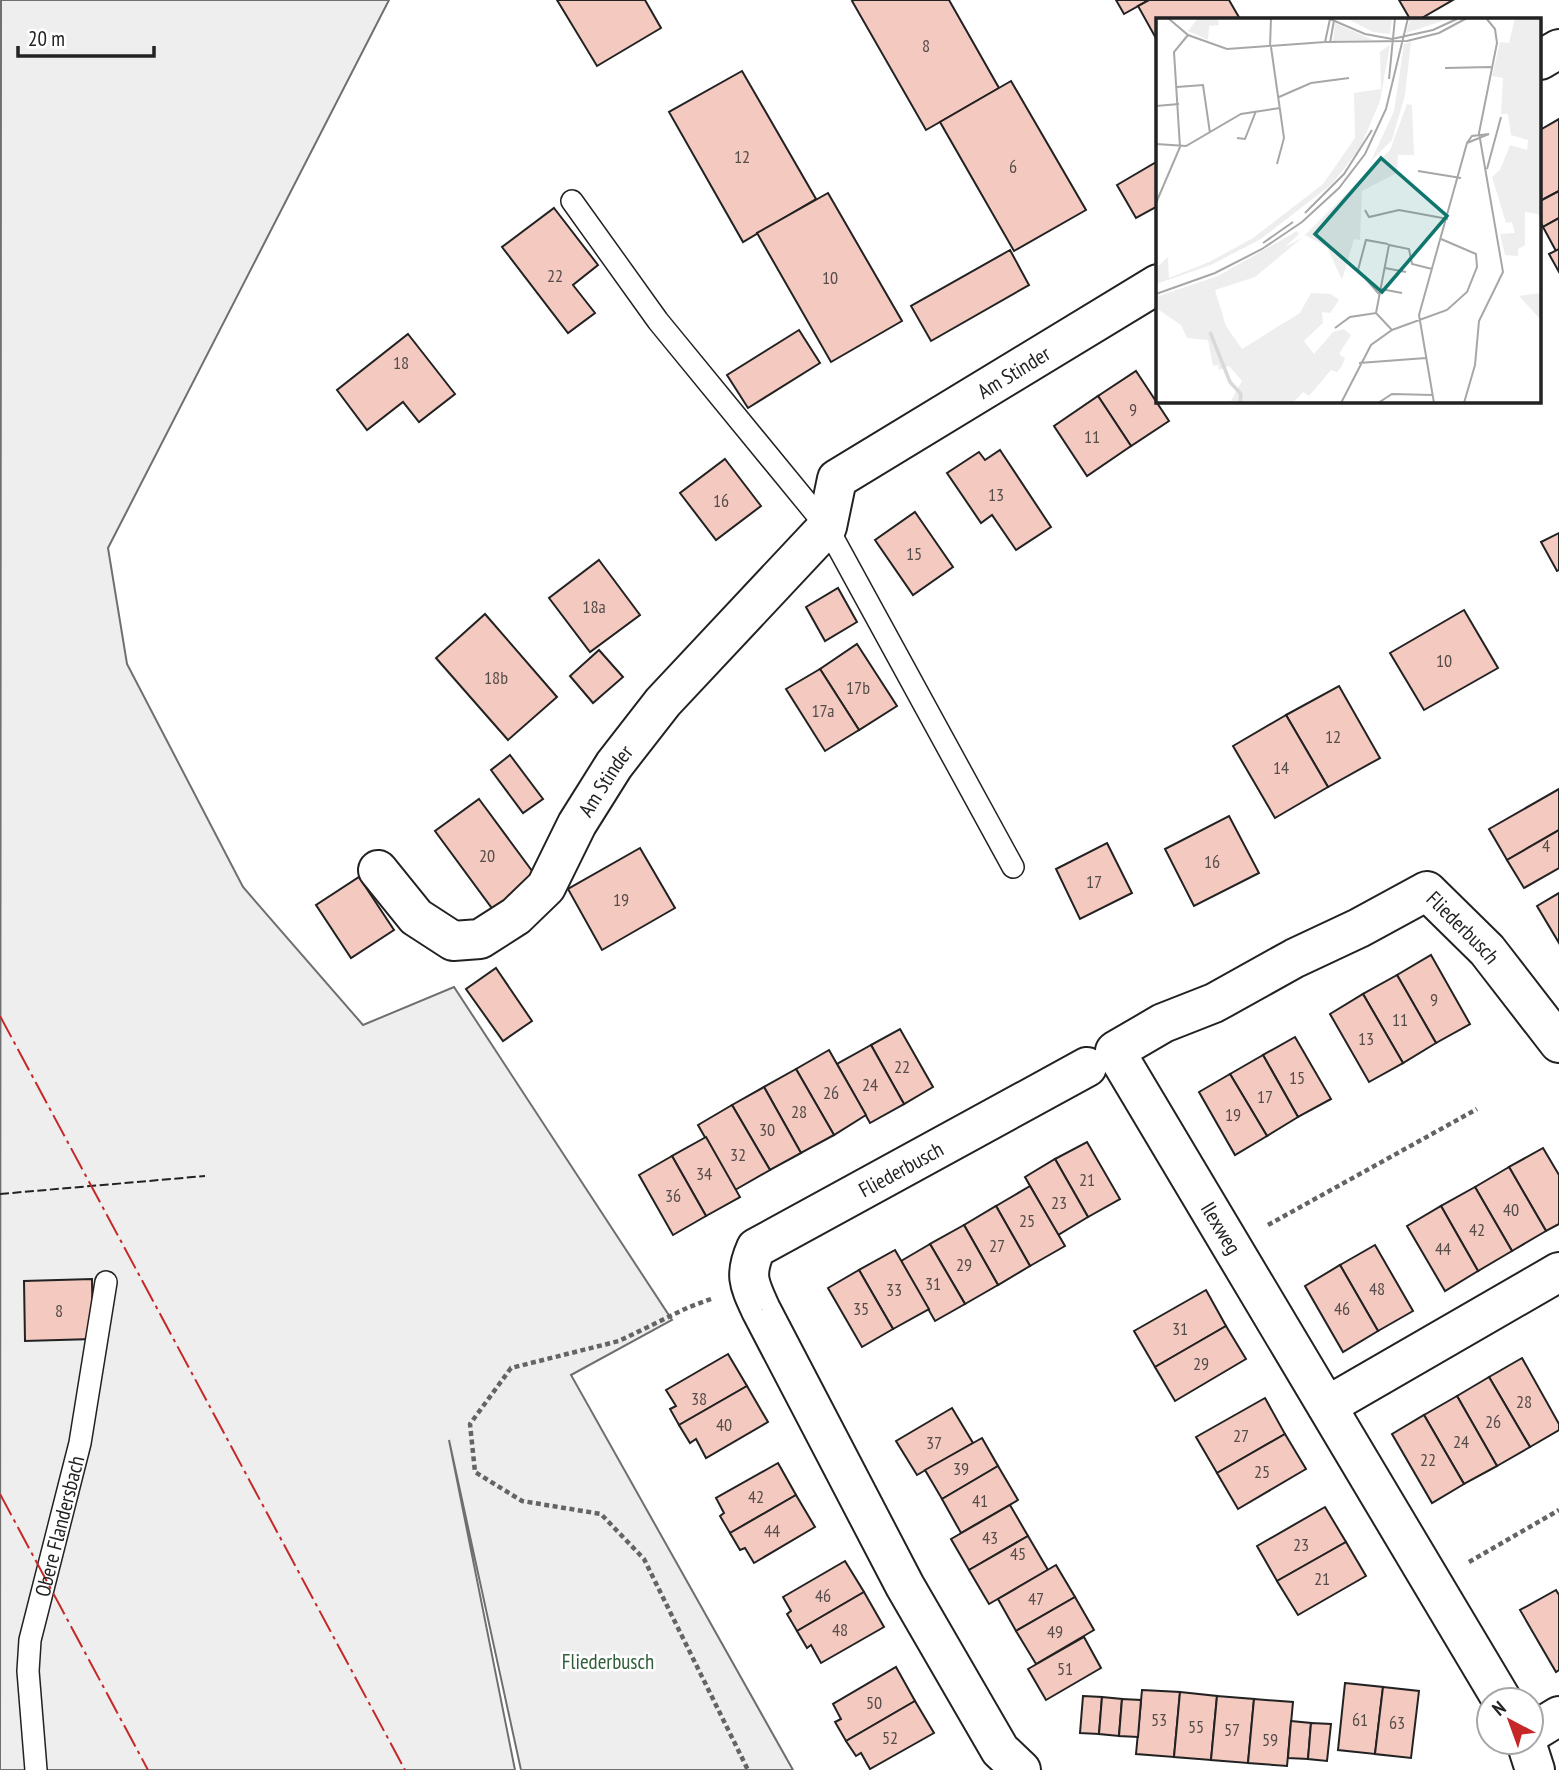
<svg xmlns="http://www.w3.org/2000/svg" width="1559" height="1770" viewBox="0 0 1559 1770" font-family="'PT Sans Narrow',sans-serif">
<rect width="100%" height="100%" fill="#fff"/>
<polygon fill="#eee" stroke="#6f6f6f" stroke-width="2" points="1,0 389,0 108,548 127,664 243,887 363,1025 454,987 672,1320 571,1375 793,1770 521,1770 449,1440 515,1770 0,1770"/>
<g fill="#f3c9c0" stroke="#222" stroke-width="2">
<polygon points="557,0 645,0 661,28 597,66"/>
<polygon points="854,0 949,0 999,88 926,130 852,1"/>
<polygon points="1116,0 1149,0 1124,14"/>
<polygon points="1149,0 1229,0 1240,19 1158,19 1158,42 1138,6"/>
<polygon points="1399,0 1453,0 1420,19 1410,19"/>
<polygon points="742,71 816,199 743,242 669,112"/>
<polygon points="1011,81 1086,210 1014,251 940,122"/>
<polygon points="1559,119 1559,191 1540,201 1540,130"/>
<polygon points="1158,161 1158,206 1136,218 1117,185"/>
<polygon points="1559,191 1559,218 1543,227 1540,221 1540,201"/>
<polygon points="828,193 902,321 831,362 757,233"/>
<polygon points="554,208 598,265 573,285 595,313 568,333 502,247"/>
<polygon points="1559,218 1559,249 1556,251 1543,227"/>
<polygon points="1559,249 1559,272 1549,254"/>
<polygon points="1010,250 1029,285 931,341 911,306"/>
<polygon points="799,330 820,363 748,408 727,375"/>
<polygon points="408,334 455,394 419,422 403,402 367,430 337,390"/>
<polygon points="1136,371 1169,421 1131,446 1098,396"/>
<polygon points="1098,396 1131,446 1087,476 1054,426"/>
<polygon points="1000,450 1051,527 1016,550 992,515 981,523 947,473 979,452 985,460"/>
<polygon points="725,459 761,506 716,540 680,493"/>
<polygon points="915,512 953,567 913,595 875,540"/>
<polygon points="1559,533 1559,570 1557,571 1541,542"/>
<polygon points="599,560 640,615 590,652 549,598"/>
<polygon points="838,588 857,622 825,641 806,607"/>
<polygon points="1464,610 1498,668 1424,710 1390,653"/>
<polygon points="485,614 557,697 508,740 436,658"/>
<polygon points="857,644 897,706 859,730 820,669"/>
<polygon points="599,650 623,677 593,703 570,676"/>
<polygon points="820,669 859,730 825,751 786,689"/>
<polygon points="1339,686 1380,758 1328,787 1286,715"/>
<polygon points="1286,715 1328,787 1275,818 1233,746"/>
<polygon points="510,755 543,799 523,813 491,770"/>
<polygon points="1559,789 1559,830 1507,860 1489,829"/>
<polygon points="479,799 538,879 494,911 435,831"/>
<polygon points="1229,816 1259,873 1194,906 1165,849"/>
<polygon points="1559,830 1559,868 1524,888 1507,860"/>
<polygon points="1107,843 1132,893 1080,919 1056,869"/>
<polygon points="640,848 675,908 602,950 568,889"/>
<polygon points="359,877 394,930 351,958 316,905"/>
<polygon points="1559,893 1559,943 1537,906"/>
<polygon points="1431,955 1470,1024 1436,1043 1397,975"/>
<polygon points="496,968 532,1021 503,1041 466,989"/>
<polygon points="1397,975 1436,1043 1403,1063 1363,994"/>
<polygon points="1363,994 1403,1063 1369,1082 1330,1014"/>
<polygon points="900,1029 933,1087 904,1104 871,1045"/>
<polygon points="1295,1037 1331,1099 1298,1117 1263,1055"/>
<polygon points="871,1045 904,1104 870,1123 837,1064"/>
<polygon points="829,1050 866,1115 834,1135 796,1069"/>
<polygon points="1263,1055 1298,1117 1267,1136 1230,1074"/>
<polygon points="796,1069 834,1135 801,1153 764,1087"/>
<polygon points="1230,1074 1267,1136 1235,1155 1199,1092"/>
<polygon points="764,1087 801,1153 770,1170 732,1105"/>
<polygon points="732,1105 770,1170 735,1190 698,1125"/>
<polygon points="706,1137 740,1197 706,1216 672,1156"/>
<polygon points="1087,1142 1120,1199 1088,1217 1055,1159"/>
<polygon points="1543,1148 1559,1175 1559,1224 1546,1231 1509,1167"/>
<polygon points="672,1156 706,1216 673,1235 639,1175"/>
<polygon points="1055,1159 1088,1217 1058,1235 1025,1177"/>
<polygon points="1509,1167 1546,1231 1512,1251 1475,1187"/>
<polygon points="1030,1186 1065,1246 1030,1266 996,1206"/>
<polygon points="1475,1187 1512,1251 1478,1271 1441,1206"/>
<polygon points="996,1206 1030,1266 998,1285 964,1225"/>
<polygon points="1441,1206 1478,1271 1445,1291 1407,1226"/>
<polygon points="964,1225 998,1285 965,1304 930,1244"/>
<polygon points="930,1244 965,1304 935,1321 901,1261"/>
<polygon points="1375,1245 1413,1311 1378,1331 1340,1265"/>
<polygon points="895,1250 929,1309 893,1329 859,1270"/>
<polygon points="1340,1265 1378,1331 1343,1352 1305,1286"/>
<polygon points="859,1270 893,1329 862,1347 828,1288"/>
<polygon points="92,1279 93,1339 25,1341 24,1281"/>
<polygon points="1206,1290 1226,1326 1155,1367 1134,1331"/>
<polygon points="1226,1326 1246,1359 1175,1401 1155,1367"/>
<polygon points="728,1354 747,1386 679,1425 670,1409 676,1406 666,1390"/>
<polygon points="1522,1358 1559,1424 1559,1430 1530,1447 1489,1377"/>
<polygon points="1489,1377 1530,1447 1497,1466 1457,1396"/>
<polygon points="747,1386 768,1422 706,1458 696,1439 690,1443 679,1425"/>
<polygon points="1457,1396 1497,1466 1464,1484 1424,1415"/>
<polygon points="1265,1398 1285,1434 1217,1473 1196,1437"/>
<polygon points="952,1408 973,1443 917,1475 896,1441"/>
<polygon points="1424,1415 1464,1484 1432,1503 1392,1434"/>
<polygon points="1285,1434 1306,1469 1238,1509 1217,1473"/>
<polygon points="982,1438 998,1466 942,1499 925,1470"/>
<polygon points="778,1463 796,1495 730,1533 720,1516 724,1513 716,1498"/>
<polygon points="998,1466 1018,1500 961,1533 942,1499"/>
<polygon points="796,1495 815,1527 754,1563 745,1548 740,1550 730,1533"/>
<polygon points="1010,1505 1028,1536 969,1570 951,1539"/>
<polygon points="1325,1507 1346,1542 1277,1581 1257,1546"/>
<polygon points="1028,1536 1048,1570 989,1604 969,1570"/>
<polygon points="1346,1542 1366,1576 1298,1615 1277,1581"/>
<polygon points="845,1561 864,1592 797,1631 787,1614 791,1611 783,1597"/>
<polygon points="1056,1565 1075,1597 1016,1631 998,1599"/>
<polygon points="1556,1590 1559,1595 1559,1670 1556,1672 1520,1610"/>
<polygon points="864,1592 884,1627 821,1663 811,1645 807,1648 797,1631"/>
<polygon points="1075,1597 1094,1630 1036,1664 1016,1631"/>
<polygon points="1084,1637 1101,1668 1046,1700 1028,1669"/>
<polygon points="896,1667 915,1701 846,1741 835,1722 841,1719 833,1704"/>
<polygon points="1345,1683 1383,1687 1375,1754 1338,1750"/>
<polygon points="1383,1687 1419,1691 1411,1758 1375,1754"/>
<polygon points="1142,1690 1180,1692 1174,1757 1136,1754"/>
<polygon points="1180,1692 1217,1696 1211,1760 1174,1757"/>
<polygon points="1083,1696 1102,1697 1099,1734 1080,1733"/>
<polygon points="1217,1696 1254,1699 1248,1763 1211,1760"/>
<polygon points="1102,1697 1122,1699 1119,1736 1099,1734"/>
<polygon points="1122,1699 1141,1700 1138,1737 1119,1736"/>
<polygon points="1254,1699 1293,1702 1287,1766 1248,1763"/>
<polygon points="915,1701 934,1733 870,1769 861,1753 856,1756 846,1741"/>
<polygon points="1291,1721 1311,1723 1308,1759 1288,1758"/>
<polygon points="1311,1723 1331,1724 1327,1761 1308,1759"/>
</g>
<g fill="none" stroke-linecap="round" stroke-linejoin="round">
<g stroke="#222" stroke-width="24">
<g id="service">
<polyline points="572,201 658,321 827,527 1013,867"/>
<path id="s1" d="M36,1770L28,1671L30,1640L80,1443L106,1282"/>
</g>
</g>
<g stroke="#222" stroke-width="42">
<g id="minor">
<polyline points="1540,60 1559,49"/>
<path id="s2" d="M378,870L416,917L453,941L480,939L516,916L546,887L577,824L614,765L663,702L827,527L837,479L1158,284"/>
<polyline points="1327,1406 1559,1272"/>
<path id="s3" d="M1502,1700L1115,1051L1163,1023L1214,1003L1295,958L1359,928L1427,891L1487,950L1559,1043"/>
<polyline points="1531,1733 1559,1716"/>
<polyline points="1526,1742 1535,1770"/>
<path id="s4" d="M1021,1770L1000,1750L905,1586L761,1310C749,1284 744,1275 756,1248L1087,1067"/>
</g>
</g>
<g stroke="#646464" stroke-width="4.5" stroke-dasharray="5 3.5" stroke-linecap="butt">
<polyline points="1268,1225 1477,1109"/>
<polyline points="711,1299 689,1307 619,1341 511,1368 470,1424 475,1472 522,1501 601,1514 644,1559 748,1770"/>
<polyline points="1469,1562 1559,1510"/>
</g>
<use href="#service" stroke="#fff" stroke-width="21"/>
<use href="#minor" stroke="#fff" stroke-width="38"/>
<polyline stroke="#222" stroke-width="2" stroke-dasharray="9 3.5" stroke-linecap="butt" points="0,1194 205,1176"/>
<g stroke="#c62828" stroke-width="2" stroke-dasharray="24 5 3.5 5" stroke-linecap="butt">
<polyline points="0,1016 405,1770"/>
<polyline points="0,1494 148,1770"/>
</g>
</g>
<g text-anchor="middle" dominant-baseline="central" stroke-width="5" stroke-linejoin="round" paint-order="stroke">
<g font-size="18" fill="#564c4a">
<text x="926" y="45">8</text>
<text x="742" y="156">12</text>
<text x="1013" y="166">6</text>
<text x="555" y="275">22</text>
<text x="830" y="277">10</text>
<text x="401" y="362">18</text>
<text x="1133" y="409">9</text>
<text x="1092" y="436">11</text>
<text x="996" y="494">13</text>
<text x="721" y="500">16</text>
<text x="914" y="553">15</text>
<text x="594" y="606">18a</text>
<text x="1444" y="660">10</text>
<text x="496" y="677">18b</text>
<text x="858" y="687">17b</text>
<text x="823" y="710">17a</text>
<text x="1333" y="736">12</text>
<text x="1281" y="767">14</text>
<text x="1546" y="845">4</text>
<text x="487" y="855">20</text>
<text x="1212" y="861">16</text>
<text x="1094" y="881">17</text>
<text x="621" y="899">19</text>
<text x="1434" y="999">9</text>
<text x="1400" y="1019">11</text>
<text x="1366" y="1038">13</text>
<text x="902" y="1066">22</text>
<text x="1297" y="1077">15</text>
<text x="870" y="1084">24</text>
<text x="831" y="1092">26</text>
<text x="1265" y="1096">17</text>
<text x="799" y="1111">28</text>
<text x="1233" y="1114">19</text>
<text x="767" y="1129">30</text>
<text x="738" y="1154">32</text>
<text x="704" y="1173">34</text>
<text x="1087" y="1179">21</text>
<text x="673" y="1195">36</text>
<text x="1059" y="1202">23</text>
<text x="1511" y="1209">40</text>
<text x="1027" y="1220">25</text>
<text x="1477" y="1229">42</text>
<text x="997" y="1245">27</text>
<text x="1443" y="1248">44</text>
<text x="964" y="1264">29</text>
<text x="933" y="1283">31</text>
<text x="1377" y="1288">48</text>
<text x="894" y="1289">33</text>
<text x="861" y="1308">35</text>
<text x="1342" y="1308">46</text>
<text x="59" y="1310">8</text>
<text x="1180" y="1328">31</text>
<text x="1201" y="1363">29</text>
<text x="699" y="1398">38</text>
<text x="1524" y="1401">28</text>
<text x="1493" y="1421">26</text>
<text x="724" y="1424">40</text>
<text x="1241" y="1435">27</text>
<text x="1461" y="1441">24</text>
<text x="934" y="1442">37</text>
<text x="1428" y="1459">22</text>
<text x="961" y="1468">39</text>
<text x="1262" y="1471">25</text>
<text x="756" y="1496">42</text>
<text x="980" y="1500">41</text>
<text x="772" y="1530">44</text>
<text x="990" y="1537">43</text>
<text x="1301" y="1544">23</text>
<text x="1018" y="1553">45</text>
<text x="1322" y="1578">21</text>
<text x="823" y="1595">46</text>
<text x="1036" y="1598">47</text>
<text x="840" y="1629">48</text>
<text x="1055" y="1631">49</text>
<text x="1065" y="1668">51</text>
<text x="874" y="1702">50</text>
<text x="1159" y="1719">53</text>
<text x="1360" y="1719">61</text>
<text x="1397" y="1722">63</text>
<text x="1196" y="1726">55</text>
<text x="1232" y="1729">57</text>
<text x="890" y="1737">52</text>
<text x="1270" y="1739">59</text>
</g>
<g font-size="21" fill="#222" stroke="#fff">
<text stroke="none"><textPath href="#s2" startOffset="931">Am Stinder</textPath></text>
<text stroke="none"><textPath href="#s2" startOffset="338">Am Stinder</textPath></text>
<text stroke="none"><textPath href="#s3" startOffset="1158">Fliederbusch</textPath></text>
<text stroke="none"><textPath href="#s4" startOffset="760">Fliederbusch</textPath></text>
<text transform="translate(1221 1228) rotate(59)">Ilexweg</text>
<text stroke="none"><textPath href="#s1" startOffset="248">Obere Flandersbach</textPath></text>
</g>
<g font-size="21" fill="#2f5e38" stroke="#fff">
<text x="608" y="1661">Fliederbusch</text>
</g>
</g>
<g transform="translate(1156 18)">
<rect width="385" height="385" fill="#fff"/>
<path d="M42,0H62L63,7L53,8L52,22L32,13ZM190,0H236L234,16L217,14ZM254,0H295L250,15ZM359,0H385V203L382,196L369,194V227L362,231V238L349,237L344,216L359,215L356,204L350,205L336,159L344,152L354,127L371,132L372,122L355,117L352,96H345L347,60L336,58L344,24L353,25ZM179,5L217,22L177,23ZM255,24L249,77L236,122L215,143L238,93L248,26ZM234,27L224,83L204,130L176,166L105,221L55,247L0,266V250L12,239L13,260L53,244L97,220L167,166L199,120L198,75L225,71L224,34ZM251,86L256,87L258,137H242L241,155L206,173L204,222L198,221L186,262L171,229L149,217L234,132ZM141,213L143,216L129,229L146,220L99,259L59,272L70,308L86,331L144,295L155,275L175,276L183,282L174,295L166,294L167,305L148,323L158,336L177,314L188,311L195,317L183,336L189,340L186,348L181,354L175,352L153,378L147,374L137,385L75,383L86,363L73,348L63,352L62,347L57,348L52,322L31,320L25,307L0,290V279L62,258ZM385,275V302L363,278Z" fill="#eee"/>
<path fill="none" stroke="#d9d9d9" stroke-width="3.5" d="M54,314L74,364L85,376L84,385"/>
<path fill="none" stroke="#a7a7a7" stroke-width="2" d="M12,0L32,17L71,31L169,24M303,0L277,12L236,21L209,16L174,1L169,24L251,23L283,15L311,0M174,25L178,2M114,29L115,0M115,29L128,120L121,146M289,50L335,49M233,61L239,0M21,69L47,67L54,115M123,79L155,65L193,60M0,88L23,86M81,120L89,121L100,93M0,126L30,128L85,96L124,90M331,151L345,99M262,153L305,160M0,185L24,129L18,34L32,17M209,192L213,199L243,192L292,201M149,195L188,156L216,112M107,225L137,204M229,250L250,254M225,271L246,275M0,276L59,255L106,231L146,204L183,170L209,136L230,91L252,0M223,276L202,252L210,222L232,226M220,295L233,227L253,231L256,246L276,251M179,310L194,299L220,295L236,312M203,345L270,340M185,385L215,327L236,312L291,292L311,274L321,249L320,236L285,221M222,385L236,376L277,377M278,385L263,297L311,125L316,118L333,116L311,125M308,385L319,347L323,303L347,254L323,115L341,25L339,11L330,0"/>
<path fill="#0f766e" fill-opacity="0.15" stroke="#0f766e" stroke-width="3.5" d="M225,140L291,198L226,274L159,216Z"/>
<rect width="385" height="385" fill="none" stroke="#222" stroke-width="3.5"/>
</g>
<g transform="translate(1510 1721) rotate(319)"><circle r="33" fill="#ffffff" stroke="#a7a7a7" stroke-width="2"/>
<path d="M0-5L12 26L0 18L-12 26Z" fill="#c62828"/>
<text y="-10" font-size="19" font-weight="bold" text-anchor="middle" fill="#222222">N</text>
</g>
<path d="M18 46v10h136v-10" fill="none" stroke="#222222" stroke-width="3.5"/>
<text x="28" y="46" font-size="21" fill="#222222" stroke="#ffffff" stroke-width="5" paint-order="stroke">20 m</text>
</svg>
